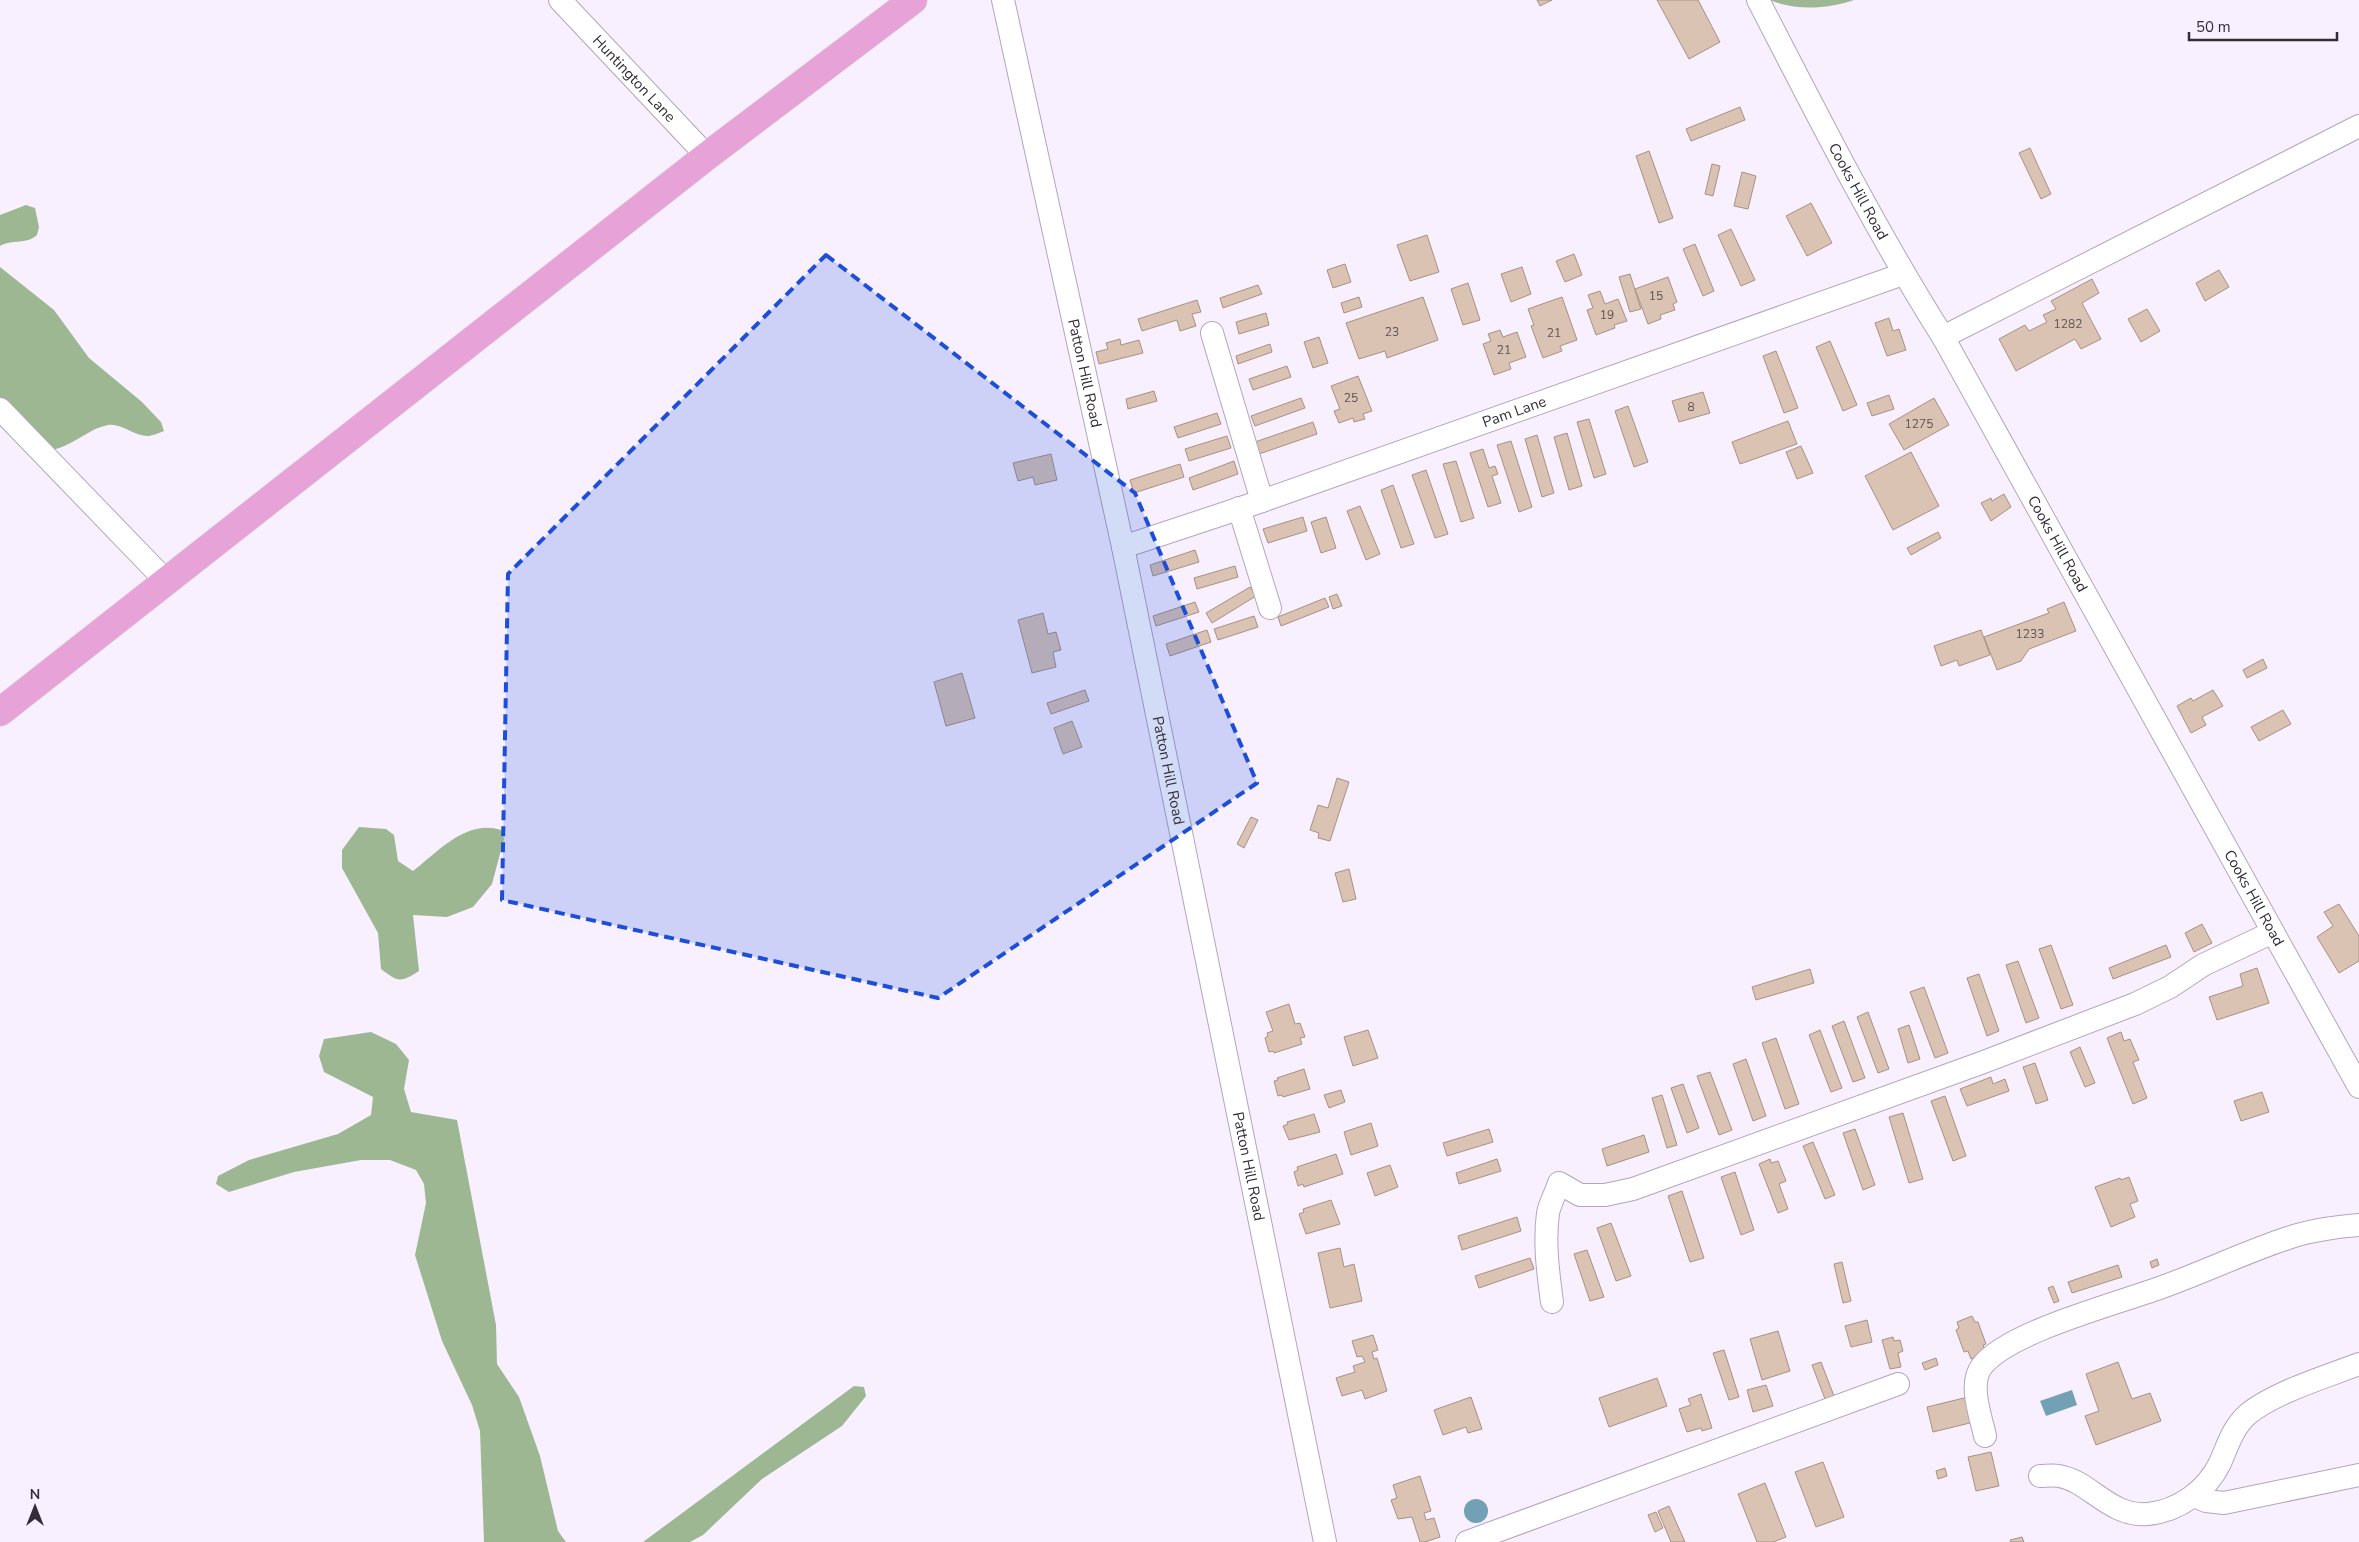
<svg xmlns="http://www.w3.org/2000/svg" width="2359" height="1542" viewBox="0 0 2359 1542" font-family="'Nunito Sans',sans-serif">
<rect width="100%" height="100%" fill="#f9f0ff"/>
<g fill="#9db793">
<path d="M1770,0H1854C1827,9 1796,11 1770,0Z"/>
<path d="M26,205L35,208L39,227L37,235C26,245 12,239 0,246V215Z"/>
<path d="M0,267L54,310L89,358L142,402L161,422L164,431C159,433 154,435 149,436C135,437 122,423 108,425C87,429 71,448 50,450L0,402Z"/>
<path d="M359,827L386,829L394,835L398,861L413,871C438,852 466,819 501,830L504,839L492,884L473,907L447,917L413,915L419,971C400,983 398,982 381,969L378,933L342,868V850Z"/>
<polygon points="371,1032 396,1044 409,1060 404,1089 411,1112 457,1120 496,1325 497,1364 519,1397 540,1456 558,1531 566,1542 484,1542 480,1431 472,1405 442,1341 415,1255 426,1203 424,1184 416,1170 390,1160 361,1160 294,1172 229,1192 216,1184 218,1176 249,1160 338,1134 371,1115 373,1097 324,1072 319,1056 324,1039"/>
<polygon points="854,1386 864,1387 866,1396 842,1426 762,1479 703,1535 690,1542 643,1542"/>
</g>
<g fill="#72a0b5">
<polygon points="2072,1390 2077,1405 2046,1416 2040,1401"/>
<circle cx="1476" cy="1511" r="12"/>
</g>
<g fill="#dbc3b3" stroke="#a79181">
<polygon points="1537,0 1552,0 1540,6"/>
<polygon points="1657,0 1698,0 1720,42 1689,59"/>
<polygon points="1740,107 1745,120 1691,141 1686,129"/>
<polygon points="2030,148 2051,194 2041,199 2019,153"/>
<polygon points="1649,151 1673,218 1659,223 1636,156"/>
<polygon points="1712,164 1720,166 1713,196 1705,194"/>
<polygon points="1742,172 1756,176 1748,209 1734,206"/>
<polygon points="1811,203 1832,243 1807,256 1786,216"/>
<polygon points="1731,229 1755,280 1741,286 1718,235"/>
<polygon points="1427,235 1439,272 1410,281 1397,245"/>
<polygon points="1695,244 1714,291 1703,296 1683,249"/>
<polygon points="1574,254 1582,275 1565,282 1556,261"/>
<polygon points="1345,264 1351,282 1333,288 1327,270"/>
<polygon points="1522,267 1531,294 1511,302 1501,274"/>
<polygon points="2219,270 2229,287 2205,301 2196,283"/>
<polygon points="1630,274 1641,309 1630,312 1619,277"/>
<polygon points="1668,277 1677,302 1673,304 1675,310 1660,315 1661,319 1648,324 1635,289"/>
<polygon points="2092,279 2099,293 2082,303 2101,339 2081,349 2075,339 2016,371 1999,339 2025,325 2029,331 2047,322 2043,315 2056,309 2051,301"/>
<polygon points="1468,283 1480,320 1463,325 1451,289"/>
<polygon points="1258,285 1262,294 1223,308 1220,298"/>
<polygon points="1600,291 1605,304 1618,299 1627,321 1614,325 1615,328 1596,335 1587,310 1593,308 1588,295"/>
<polygon points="1359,297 1362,307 1344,313 1341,303"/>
<polygon points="1423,297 1438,340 1387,358 1385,351 1359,359 1346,323"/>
<polygon points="1562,297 1577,340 1560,346 1562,351 1543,358 1531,326 1534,325 1528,309"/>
<polygon points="1197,300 1201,312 1192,314 1196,326 1180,331 1177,320 1142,331 1138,319"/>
<polygon points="2147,309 2160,331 2141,342 2128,319"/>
<polygon points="1266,313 1269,325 1239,334 1236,322"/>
<polygon points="1889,318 1893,331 1899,329 1906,350 1887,356 1875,323"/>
<polygon points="1500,330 1503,337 1517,332 1526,357 1509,363 1511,369 1494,375 1483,344 1491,341 1488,334"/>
<polygon points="1319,337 1328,363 1313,368 1304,342"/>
<polygon points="1120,339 1121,345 1139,340 1143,353 1099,364 1096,352 1108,349 1106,343"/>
<polygon points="1830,341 1857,405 1843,411 1816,347"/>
<polygon points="1270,344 1272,352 1238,364 1236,356"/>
<polygon points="1776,351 1798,408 1784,413 1763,356"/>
<polygon points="1287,366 1291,377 1253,390 1249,379"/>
<polygon points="1358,376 1372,411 1363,414 1365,419 1354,422 1353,418 1339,423 1334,411 1340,409 1331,386"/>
<polygon points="1154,391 1157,401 1128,409 1126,399"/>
<polygon points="1703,392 1710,413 1679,422 1672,401"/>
<polygon points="1889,395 1894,409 1872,416 1867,403"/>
<polygon points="1301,398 1305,408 1255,426 1251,416"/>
<polygon points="1934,398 1949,425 1904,450 1889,424"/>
<polygon points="1628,406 1648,462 1634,467 1615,411"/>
<polygon points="1217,413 1221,424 1178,438 1174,427"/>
<polygon points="1589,419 1606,474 1594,478 1577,422"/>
<polygon points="1788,421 1797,444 1740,464 1732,442"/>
<polygon points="1313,422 1317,434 1259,454 1255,442"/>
<polygon points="1567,433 1582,486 1569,490 1554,437"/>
<polygon points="1537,435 1554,493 1542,497 1525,439"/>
<polygon points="1227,436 1231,448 1189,461 1185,449"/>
<polygon points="1511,441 1532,507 1519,512 1497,445"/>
<polygon points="1801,446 1813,473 1797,479 1786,452"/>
<polygon points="1483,449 1489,468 1495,466 1498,474 1492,476 1501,503 1488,507 1470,453"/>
<polygon points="1911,452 1939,506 1893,530 1865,476"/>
<polygon points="1051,454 1057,480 1035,485 1033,477 1018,481 1013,463"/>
<polygon points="1234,461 1238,474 1193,490 1189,478"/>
<polygon points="1456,461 1474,518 1461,522 1443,464"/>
<polygon points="1180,464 1184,477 1134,493 1130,480"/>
<polygon points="1426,470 1448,534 1435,538 1412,475"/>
<polygon points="1393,485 1414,544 1401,548 1381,490"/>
<polygon points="2004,494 2011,507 1991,521 1981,503 1991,498 1992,501"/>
<polygon points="1360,506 1380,554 1366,560 1347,511"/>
<polygon points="1303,517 1307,531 1268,543 1263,529"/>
<polygon points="1326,517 1336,548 1321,553 1311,522"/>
<polygon points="1938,532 1941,538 1911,555 1907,548"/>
<polygon points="1195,550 1199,562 1153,576 1150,565"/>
<polygon points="1235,566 1238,577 1197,589 1194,578"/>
<polygon points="1250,587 1256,596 1212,623 1206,613"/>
<polygon points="1337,594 1342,606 1333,609 1329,597"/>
<polygon points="1325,598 1329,607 1281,626 1278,617"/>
<polygon points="1195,602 1199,612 1156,626 1153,616"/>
<polygon points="2064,602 2076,631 2029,649 2021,661 1997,670 1984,637 2049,613 2047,609"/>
<polygon points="1043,613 1048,634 1056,632 1061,650 1053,652 1056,667 1032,673 1018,620"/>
<polygon points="1254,616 1258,627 1218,640 1214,629"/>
<polygon points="1207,630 1211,642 1170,656 1166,644"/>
<polygon points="1981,630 1990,655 1959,666 1957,660 1941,666 1934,646"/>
<polygon points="2263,659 2267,668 2247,678 2243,670"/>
<polygon points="962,673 975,718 946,726 934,682"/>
<polygon points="1085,690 1089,701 1051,714 1047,703"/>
<polygon points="2213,690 2223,706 2202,717 2206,725 2191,733 2177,706 2191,698 2193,701"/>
<polygon points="2283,710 2291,724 2259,741 2251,727"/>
<polygon points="1072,721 1082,747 1063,754 1054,728"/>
<polygon points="1337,778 1349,782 1330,841 1318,838 1319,833 1310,830 1318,805 1328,808"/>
<polygon points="1251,817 1258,820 1244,848 1237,844"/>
<polygon points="1349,869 1356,899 1343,902 1335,873"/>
<polygon points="2339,904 2359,936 2359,961 2339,973 2317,937 2333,926 2324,912"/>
<polygon points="2202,924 2212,943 2194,952 2185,933"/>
<polygon points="2051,945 2073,1005 2061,1009 2039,949"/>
<polygon points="2166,945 2171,957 2113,979 2109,968"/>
<polygon points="2018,961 2039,1018 2026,1023 2006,965"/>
<polygon points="2257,968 2269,1003 2217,1020 2209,997 2243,986 2240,974"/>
<polygon points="1810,969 1814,983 1756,1000 1752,987"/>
<polygon points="1979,974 1999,1031 1987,1036 1967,978"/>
<polygon points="1924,987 1948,1053 1935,1058 1910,992"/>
<polygon points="1289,1004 1295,1024 1300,1023 1305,1037 1300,1038 1302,1044 1274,1053 1273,1051 1269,1052 1265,1038 1268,1036 1267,1033 1273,1031 1266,1012"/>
<polygon points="1868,1012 1889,1069 1878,1073 1857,1017"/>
<polygon points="1844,1021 1865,1078 1853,1082 1832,1026"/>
<polygon points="1909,1025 1920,1059 1908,1063 1898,1029"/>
<polygon points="1368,1030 1378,1058 1353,1066 1344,1037"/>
<polygon points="1820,1030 1842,1088 1831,1092 1809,1035"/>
<polygon points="2121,1032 2124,1041 2130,1039 2139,1060 2133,1062 2147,1098 2133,1104 2107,1038"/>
<polygon points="1776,1038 1799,1104 1785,1109 1762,1043"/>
<polygon points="2080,1047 2095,1083 2085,1087 2070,1052"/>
<polygon points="1746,1059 1766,1116 1753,1121 1733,1064"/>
<polygon points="2035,1063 2048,1100 2036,1104 2023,1067"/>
<polygon points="1304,1069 1310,1089 1283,1097 1282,1095 1278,1096 1274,1081 1278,1080 1277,1078"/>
<polygon points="1710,1072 1732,1130 1719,1135 1697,1076"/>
<polygon points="1991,1077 1993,1084 2005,1079 2009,1091 1967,1106 1960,1089"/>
<polygon points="1683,1084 1699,1128 1687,1133 1671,1088"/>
<polygon points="1341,1090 1345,1102 1329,1108 1324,1095"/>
<polygon points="2262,1092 2269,1112 2241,1121 2234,1101"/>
<polygon points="1662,1095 1677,1145 1667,1148 1652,1098"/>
<polygon points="1945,1096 1966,1156 1953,1161 1931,1101"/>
<polygon points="1903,1113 1923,1179 1909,1183 1889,1117"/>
<polygon points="1314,1114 1320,1132 1289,1140 1283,1126 1288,1124 1287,1122"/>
<polygon points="1371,1123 1378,1146 1351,1155 1344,1132"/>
<polygon points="1489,1129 1493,1142 1447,1156 1443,1143"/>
<polygon points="1855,1129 1875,1185 1863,1190 1843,1133"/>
<polygon points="1644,1135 1649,1152 1607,1166 1602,1149"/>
<polygon points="1813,1142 1835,1195 1825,1199 1803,1146"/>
<polygon points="1336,1154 1343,1174 1304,1187 1303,1184 1298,1186 1294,1172 1298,1170 1297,1167"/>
<polygon points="1497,1159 1501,1171 1459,1184 1456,1173"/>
<polygon points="1770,1159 1771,1163 1778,1161 1786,1181 1779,1184 1788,1209 1778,1213 1759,1164"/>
<polygon points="1390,1165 1398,1187 1375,1196 1367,1173"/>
<polygon points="1735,1172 1754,1230 1741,1235 1721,1177"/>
<polygon points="2129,1177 2138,1201 2130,1204 2135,1217 2111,1227 2095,1187 2120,1178 2121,1180"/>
<polygon points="1682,1191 1704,1258 1690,1262 1668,1196"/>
<polygon points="1331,1200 1340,1224 1306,1234 1299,1214 1304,1212 1303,1209"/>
<polygon points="1517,1217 1521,1231 1462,1250 1458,1236"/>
<polygon points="1611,1223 1631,1276 1616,1281 1597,1228"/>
<polygon points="1340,1248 1344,1267 1354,1264 1362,1301 1330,1308 1318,1253"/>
<polygon points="1587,1250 1604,1297 1590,1301 1574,1254"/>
<polygon points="1530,1258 1534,1269 1479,1288 1475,1276"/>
<polygon points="2157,1259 2159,1265 2152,1268 2150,1262"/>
<polygon points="1842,1262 1851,1301 1843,1303 1834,1264"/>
<polygon points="2118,1265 2122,1277 2072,1293 2068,1282"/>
<polygon points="2053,1286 2059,1301 2054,1303 2048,1288"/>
<polygon points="1972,1316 1975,1322 1978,1322 1986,1344 1983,1345 1986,1353 1971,1359 1968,1351 1964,1352 1956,1330 1959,1328 1957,1322"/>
<polygon points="1867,1320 1872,1342 1851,1347 1845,1326"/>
<polygon points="1778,1331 1790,1371 1762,1380 1750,1339"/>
<polygon points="1373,1335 1378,1350 1372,1352 1374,1359 1377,1358 1387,1391 1365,1399 1362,1390 1342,1396 1336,1378 1355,1372 1353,1366 1365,1362 1362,1356 1357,1357 1352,1341"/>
<polygon points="1893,1337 1894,1341 1900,1340 1903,1351 1898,1353 1901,1367 1890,1369 1882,1340"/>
<polygon points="1724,1350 1739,1397 1729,1400 1713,1353"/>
<polygon points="1936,1358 1938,1365 1925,1370 1922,1363"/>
<polygon points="1821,1362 1834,1396 1825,1399 1812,1365"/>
<polygon points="2118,1362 2132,1399 2150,1393 2161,1421 2096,1445 2085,1416 2099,1411 2086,1374"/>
<polygon points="1657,1378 1667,1406 1609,1427 1599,1398"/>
<polygon points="1766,1385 1773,1406 1753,1412 1747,1390"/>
<polygon points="1701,1394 1712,1428 1702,1431 1701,1428 1687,1432 1679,1409 1691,1405 1688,1399"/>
<polygon points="1471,1397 1482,1429 1468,1433 1466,1427 1443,1435 1434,1410"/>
<polygon points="1968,1397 1974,1422 1933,1432 1927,1407"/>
<polygon points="1991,1452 1999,1486 1976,1491 1968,1457"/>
<polygon points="1823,1462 1844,1517 1816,1527 1795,1472"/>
<polygon points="1945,1468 1947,1476 1938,1479 1936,1471"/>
<polygon points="1420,1476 1431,1511 1424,1513 1426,1520 1434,1518 1440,1537 1425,1542 1420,1542 1412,1517 1398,1519 1391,1500 1397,1498 1393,1485"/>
<polygon points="1765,1483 1786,1537 1773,1542 1757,1542 1738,1494"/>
<polygon points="1669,1506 1685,1542 1671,1542 1658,1511"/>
<polygon points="1656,1512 1663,1528 1655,1532 1648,1515"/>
<polygon points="2022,1537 2024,1542 2011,1542 2010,1540"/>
</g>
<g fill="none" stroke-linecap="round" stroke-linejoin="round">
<g stroke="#b3a5bc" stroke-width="24">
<g id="minor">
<path id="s1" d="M560,0L707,156"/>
<path id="s2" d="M1003,0L1123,547L1325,1542"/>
<path id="s3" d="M1758,0C1817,114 1874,228 1943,337L2359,1087"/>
<polyline points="1212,333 1262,501"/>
<polyline points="1943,337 2359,126"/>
<polyline points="0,409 167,582"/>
<polyline points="1239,508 1270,608"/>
<path id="s4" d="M1123,547L1262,501L1903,274"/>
<path d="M1552,1302C1548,1272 1544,1243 1548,1213C1550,1203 1556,1193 1559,1183L1580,1195H1605L1633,1189L1981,1063L2135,1004L2170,987L2203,965L2273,932"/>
<path d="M1985,1436C1981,1417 1968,1384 1982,1366C2009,1331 2120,1303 2165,1286C2206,1271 2246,1252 2288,1238C2311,1230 2335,1227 2359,1225"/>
<path d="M2040,1476C2045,1476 2053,1475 2059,1476C2090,1481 2109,1517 2148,1514C2179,1511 2207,1490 2220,1463C2228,1445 2233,1427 2248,1414C2275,1392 2326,1377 2359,1364"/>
<polyline points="2194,1496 2206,1501 2224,1503 2359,1475"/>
<polyline points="1467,1542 1898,1384"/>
</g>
</g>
<g stroke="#d6d5d7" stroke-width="29">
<polyline id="major" points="0,712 707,156 913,0"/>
</g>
<use href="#minor" stroke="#fff" stroke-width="22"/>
<use href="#major" stroke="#e7a3d7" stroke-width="28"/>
</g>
<path fill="#1d4ed8" fill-opacity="0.2" stroke="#1d4ed8" stroke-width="4" stroke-dasharray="10 6" stroke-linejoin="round" d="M826,255L1135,493L1257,783L938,998L502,900L508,574Z"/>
<g text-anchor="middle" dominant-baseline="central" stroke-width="4" stroke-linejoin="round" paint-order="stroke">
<g font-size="12" fill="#5c5255">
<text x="1656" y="296">15</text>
<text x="1607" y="315">19</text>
<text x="2068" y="324">1282</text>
<text x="1392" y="332">23</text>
<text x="1554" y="333">21</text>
<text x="1504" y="350">21</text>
<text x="1351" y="398">25</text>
<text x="1691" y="407">8</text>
<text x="1919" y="424">1275</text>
<text x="2030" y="634">1233</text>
</g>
<g font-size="15" fill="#322d36" stroke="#f9f0ff">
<text stroke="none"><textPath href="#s1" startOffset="108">Huntington Lane</textPath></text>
<text stroke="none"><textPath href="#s3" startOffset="216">Cooks Hill Road</textPath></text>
<text stroke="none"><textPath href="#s2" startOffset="382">Patton Hill Road</textPath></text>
<text stroke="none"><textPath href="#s4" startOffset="414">Pam Lane</textPath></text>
<text stroke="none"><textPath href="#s3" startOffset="621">Cooks Hill Road</textPath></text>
<text stroke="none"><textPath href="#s2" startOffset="788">Patton Hill Road</textPath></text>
<text stroke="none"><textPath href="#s3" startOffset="1026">Cooks Hill Road</textPath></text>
<text stroke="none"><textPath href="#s2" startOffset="1192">Patton Hill Road</textPath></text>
</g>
</g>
<g transform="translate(35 1507)" stroke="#f9f0ff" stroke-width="4" paint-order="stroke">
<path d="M0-4L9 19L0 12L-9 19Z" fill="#322d36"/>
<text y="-8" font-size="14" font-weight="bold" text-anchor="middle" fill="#322d36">N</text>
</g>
<path d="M2189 32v8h148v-8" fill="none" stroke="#322d36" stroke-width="2.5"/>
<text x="2196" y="32" font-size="15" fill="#322d36" stroke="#f9f0ff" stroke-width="4" paint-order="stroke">50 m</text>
</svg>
